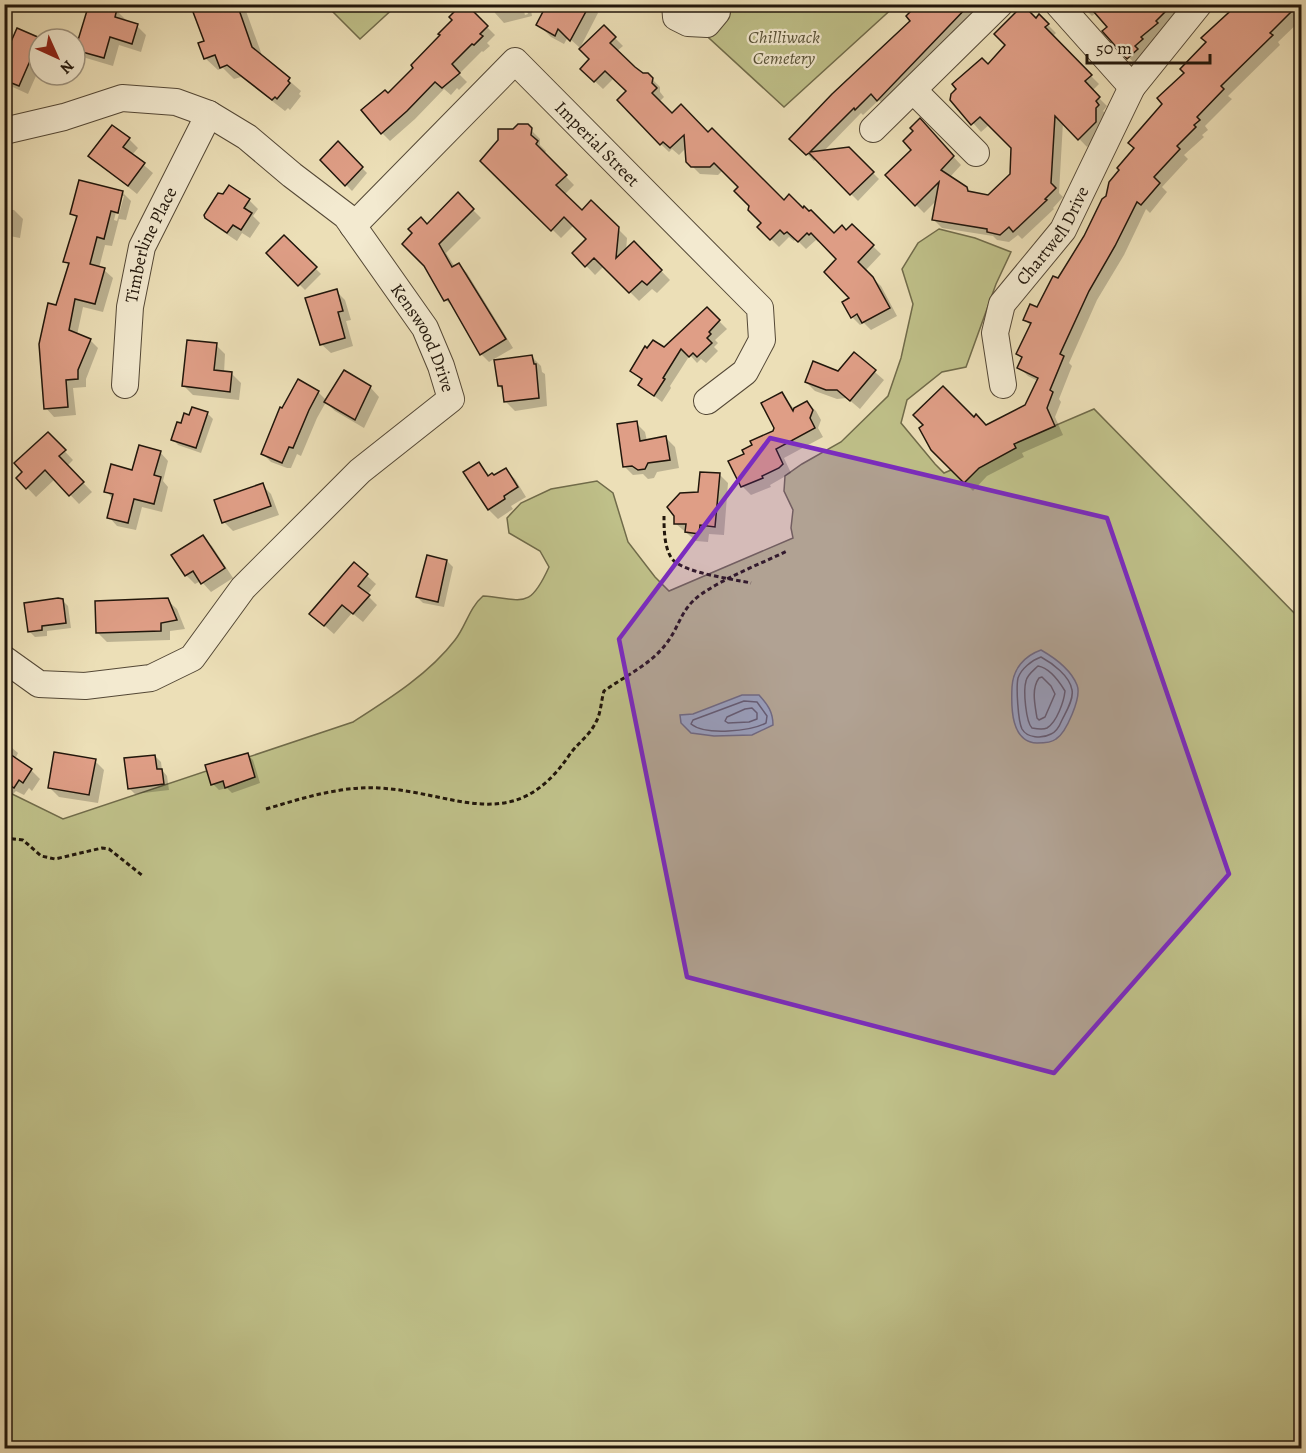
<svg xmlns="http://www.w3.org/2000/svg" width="1306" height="1453" viewBox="0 0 1306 1453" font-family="Alegreya,serif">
<rect width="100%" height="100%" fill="#ecdfb7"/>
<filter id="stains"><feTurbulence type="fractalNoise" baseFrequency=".00333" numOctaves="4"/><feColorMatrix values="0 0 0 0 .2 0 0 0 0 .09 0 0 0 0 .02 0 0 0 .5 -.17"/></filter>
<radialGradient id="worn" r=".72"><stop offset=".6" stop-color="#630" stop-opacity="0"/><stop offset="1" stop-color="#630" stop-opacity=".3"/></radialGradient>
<g fill="#bfc089" stroke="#706b4a" stroke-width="1.5">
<polygon points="326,5 397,5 360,39"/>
<polygon points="673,5 896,5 784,107"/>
<path d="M939,229L975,238L1011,252L996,284L966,367L942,372L907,400L901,423L935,464L944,473L1094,409L1301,620V1448H5L4,790L63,819L353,722C389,699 429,674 455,640C466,626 469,608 483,596C523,599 529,611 549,567L540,551L509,533L507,518L521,503L551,489L597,481L613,493L628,542L655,577L669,591L793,538L791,528L793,510L784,491L785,476L802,464L841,442L888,396L901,358L913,304L902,269L918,243Z"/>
</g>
<g fill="#9fb9bb" stroke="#6d7875" stroke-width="1.5">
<path d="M1041,650C1055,658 1071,670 1077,685C1082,697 1066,733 1056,739C1051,743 1043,743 1037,743C1011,742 1011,708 1012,687C1013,669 1024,656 1041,650Z"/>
<path d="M742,695H759C768,705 773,712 773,725L752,735L714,736L691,733L681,723L680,715L693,714Z"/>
</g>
<g fill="#0003" fill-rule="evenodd">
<polygon points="192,4 240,4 246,11 263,58 301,91 299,94 301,96 290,110 288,108 285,111 241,77 234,79 223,68 218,70 205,58 206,42"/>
<polygon points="493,4 522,4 525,15 528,14 525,4 530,4 532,16 504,23 495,13"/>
<polygon points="555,4 592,4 598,13 580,48 568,37 564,44 551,37 542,28"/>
<polygon points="920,4 981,4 977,8 979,10 885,106 879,100 863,115 861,113 823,152 848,148 879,179 858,201 816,159 814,161 791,138 912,21"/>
<polygon points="1080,4 1187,4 1165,32 1148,46 1150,48 1137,66 1104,31 1109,27 1097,12 1092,16"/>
<polygon points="1240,4 1302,4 1302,19 1278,42 1280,45 1228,96 1232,99 1205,126 1208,130 1202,135 1204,137 1184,155 1188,159 1162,187 1167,192 1150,213 1146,209 1124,255 1097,300 1069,363 1072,366 1059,399 1061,402 1055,417 1063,435 1022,453 1024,457 987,476 973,491 932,450 974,419 986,426 1026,406 1038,381 1028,376 1019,367 1023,359 1018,354 1031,326 1025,320 1038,309 1058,280 1135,149 1164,104"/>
<polygon points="467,7 495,35 487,43 490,46 483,52 482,51 459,74 467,82 459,90 457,88 451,95 444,89 415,119 390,141 382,133 388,95 415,68"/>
<polygon points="117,11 126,20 125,22 137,26 146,35 141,52 119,45 113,66 86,58 77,49"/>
<polygon points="1039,16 1056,33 1052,37 1099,84 1092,91 1107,106 1103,111 1106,114 1103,131 1087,147 1063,122 1059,193 1063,197 1053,208 1054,209 1022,239 1018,235 1009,242 997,240 993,236 942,228 933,219 937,200 924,213 887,175 913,150 916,131 928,129 961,165 950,177 971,193 989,196 1011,175 1013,148 990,124 981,132 952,99"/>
<polygon points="604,27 623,46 617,51 642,75 648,75 660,87 660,92 664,97 659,102 672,115 708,134 784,202 834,235 846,232 852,226 881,254 865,271 881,286 897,316 871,330 864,323 860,325 852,317 852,298 838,259 820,240 818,242 816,240 806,249 796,239 794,241 789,237 779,247 759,227 763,223 740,187 723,170 718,175 700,174 687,161 686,148 679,155 672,149 669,152 641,125 628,91 614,78 603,89 582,69 591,59"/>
<polygon points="39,39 39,69 28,94 4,83 4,53"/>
<polygon points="527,126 540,139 540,145 546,151 544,154 574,185 564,195 582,212 591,202 627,238 626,251 634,243 670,280 657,293 652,289 639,301 604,266 595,275 574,253 588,239 574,225 561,238 482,160 514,130"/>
<polygon points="129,139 138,148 132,155 153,173 137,194 90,156"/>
<polygon points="338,144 367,173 352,191 322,160"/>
<path d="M80,182L123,193L131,201L126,220L119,219L112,246L105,245L99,268L104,270L113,278L103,312L83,307L77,335L90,340L98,348L86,379V387L73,388L76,415L54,417L46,408L58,307L69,266L65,261L78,219L72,213ZM120,196H124L117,221L114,220Z"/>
<polygon points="458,195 481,218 446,253 455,267 459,265 467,273 513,348 489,362 481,354 454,308 446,300 427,226"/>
<polygon points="249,200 258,209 253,216 260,223 250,238 242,233 237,241 216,227 206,217"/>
<polygon points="4,209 14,210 23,219 20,238 4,235"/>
<polygon points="284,237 321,274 305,290 268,253"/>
<polygon points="336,291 345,300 351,320 346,321 353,346 331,353 321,344"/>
<polygon points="707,309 727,329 715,340 718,343 714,347 718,351 706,363 701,359 697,363 690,355 670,386 671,388 662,402 640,385 642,380 632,371 664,349"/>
<polygon points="216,345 225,354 224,373 231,373 241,383 239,400 193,395 184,386"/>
<polygon points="854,354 884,380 860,409 847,398 837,399 815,391 806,382 839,373"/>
<polygon points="532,357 541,366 542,372 545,374 547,406 515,411 506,402 504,391 499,386"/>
<polygon points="299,381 319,393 327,401 370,387 379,397 364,428 335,411 326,402 317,418 301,456 297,454 291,468 287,468 271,462 263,454"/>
<polygon points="782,394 795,410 807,402 816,411 821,420 818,428 823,437 784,458 791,473 770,485 771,487 751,495 742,486 746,454 774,432"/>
<polygon points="207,413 213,419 201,453 178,445 173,439 182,425 190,417"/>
<polygon points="636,423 645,432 647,441 666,438 675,447 679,468 657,472 654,478 648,479 643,474 633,475 624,466"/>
<polygon points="48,434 73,460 67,466 92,492 79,504 55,479 36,497 18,478"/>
<polygon points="160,452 168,461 163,481 168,487 162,512 142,507 136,530 117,526 109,517 113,499 106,491"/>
<polygon points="479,464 490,476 494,477 506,470 515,479 526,497 511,506 513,509 498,519 489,510 465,473"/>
<polygon points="719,474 728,483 724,535 709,534 708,542 696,541 675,523"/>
<polygon points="262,485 271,494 279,515 233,531 224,522"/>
<polygon points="203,537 212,546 233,578 211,592 201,581 195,584 186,575"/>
<polygon points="4,552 12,567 4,575"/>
<polygon points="447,561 453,567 444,607 423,603 417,597"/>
<polygon points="354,564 376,584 367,595 377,605 363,622 352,613 334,634 311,614"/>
<polygon points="62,600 68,606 71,628 47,631 47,636 35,637 29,631"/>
<polygon points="167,600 177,609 185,629 170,631 170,640 107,642 98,633"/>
<polygon points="4,741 18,753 15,759 31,770 40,779 32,791 29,788 24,795 16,791 13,794 4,789"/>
<polygon points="247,754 253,760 260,783 232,793 227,788 219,790 213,784"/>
<polygon points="155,756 161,762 162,770 167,776 169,790 135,794 129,788"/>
<polygon points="95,761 104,770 98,803 59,797 50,788"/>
</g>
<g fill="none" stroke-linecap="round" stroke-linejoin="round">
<g stroke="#606863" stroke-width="1.5">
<path d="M1041,657C1052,663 1070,676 1072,690C1074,699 1066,712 1062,720C1060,725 1056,732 1051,734C1042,739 1027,738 1022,729C1018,721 1016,687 1018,678C1021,669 1032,660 1041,657Z"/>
<path d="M1038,666C1050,668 1059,681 1065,691C1064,701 1057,722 1047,728C1043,730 1037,729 1032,728C1026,722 1023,691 1026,681C1027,675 1034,670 1038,666Z"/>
<path d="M1042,677L1051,686L1055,694L1045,717L1039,720L1037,718C1035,705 1031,689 1039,678Z"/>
<path d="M744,701L757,702L767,716L766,723C751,731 706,736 691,724L693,720Z"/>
<polygon points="752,708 757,713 757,719 749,722 728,723 725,721 727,717 745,709"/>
</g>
</g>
<g fill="#df9e86" stroke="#21160b" stroke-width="1.5">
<polygon points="89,4 101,4 117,9 115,17 138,24 132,44 110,37 104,58 75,50"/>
<polygon points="190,4 237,4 252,47 290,78 288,81 290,83 277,99 275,97 272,100 227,65 220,68 215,55 204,59 198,43 204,41"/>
<polygon points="547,4 590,4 570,41 558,29 555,36 536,25"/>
<polygon points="918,4 970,4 877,101 871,94 855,110 854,108 810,152 849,147 874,172 850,195 809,153 806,155 789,139 832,94 910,21 906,16"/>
<polygon points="1087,4 1173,4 1156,21 1158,23 1141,37 1143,39 1135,46 1138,49 1127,59 1102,31 1107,27"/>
<polygon points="1238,4 1299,4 1270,33 1273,35 1221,86 1224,89 1197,117 1200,120 1194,125 1196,127 1177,146 1180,149 1154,177 1160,183 1141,205 1137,202 1115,246 1089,291 1060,354 1064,356 1050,390 1053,392 1047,408 1055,426 1014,444 1016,448 979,468 964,483 931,450 919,428 923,425 913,415 943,386 974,417 976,414 986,425 1025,405 1038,378 1017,368 1022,357 1016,354 1031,323 1023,320 1030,304 1037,307 1053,276 1058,278 1084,236 1102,199 1106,196 1109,182 1119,170 1117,168 1134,148 1128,143 1162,104 1157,98 1184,73 1180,69 1206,42 1201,38"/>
<polygon points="467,5 488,26 480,34 483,36 474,45 472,44 452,64 460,73 442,88 435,82 407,111 381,134 361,110 385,90 388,93 413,68 411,65 440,35 438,34 452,20 449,17 458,8 460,11"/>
<polygon points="1023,5 1036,18 1039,14 1049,24 1045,27 1092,75 1085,81 1100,97 1096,101 1099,105 1096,108 1096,122 1078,140 1055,116 1051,183 1056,188 1045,199 1047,200 1013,232 1009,227 1000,235 987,232 987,229 932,220 939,182 915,206 885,175 911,150 903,141 913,131 910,128 920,118 954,156 941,170 967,187 968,191 988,195 1010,174 1011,148 980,117 971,125 950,100 951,94 956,89 952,84 982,58 988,64 1005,45 994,34"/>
<polygon points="604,25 616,37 610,43 635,67 643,73 648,73 653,78 652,83 657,88 652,93 672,113 681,104 708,132 712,128 784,200 789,194 803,208 804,206 809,211 811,210 834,233 842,225 846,230 852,224 874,245 858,262 873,277 890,308 862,323 857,314 851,318 842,302 849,298 824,272 836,259 811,233 809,235 807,233 798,242 787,232 784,234 780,230 770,240 757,227 761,223 748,210 749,206 734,191 738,187 714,163 710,167 691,167 686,162 684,135 670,148 663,142 660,145 617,100 626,91 605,71 594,82 580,69 589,59 579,49"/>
<polygon points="17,28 40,38 19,86 4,80 4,41 10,44"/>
<polygon points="518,124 528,124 532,128 531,135 538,141 536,144 567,175 556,185 582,210 591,200 619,227 616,258 634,241 662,270 647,285 642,281 629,293 594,258 585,267 572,253 586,239 564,217 551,231 480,161 498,140 498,129 513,129"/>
<polygon points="112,125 130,138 123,147 145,163 128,186 88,156"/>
<polygon points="338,141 363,167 345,186 320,160"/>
<polygon points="79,180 123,191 118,213 111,211 104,239 97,237 90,264 105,268 95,304 75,299 69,330 91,339 78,370 78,379 66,380 68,407 44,409 39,344 48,303 56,305 69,263 63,262 77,216 70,214"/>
<polygon points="229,185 250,199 244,208 252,213 241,230 233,225 227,233 205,218 204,215 218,193 223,194"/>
<polygon points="458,192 474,209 439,244 452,267 459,263 506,339 480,355 448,299 444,301 424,266 402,244 412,233 408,229 421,217 427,224"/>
<polygon points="284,235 317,267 298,286 266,253"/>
<polygon points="337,289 343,311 338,312 345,338 320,345 305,298"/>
<polygon points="707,307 720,320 709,332 711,334 707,338 712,343 697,357 693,353 689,357 681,349 663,378 665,379 654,396 638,385 642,379 630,371 645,346 647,348 653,340 664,347"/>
<polygon points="187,340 217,343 214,370 232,372 230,392 182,386"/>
<polygon points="854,352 876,370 850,401 837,390 826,390 805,382 813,361 838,371"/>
<polygon points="532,355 534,364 536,364 539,398 504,402 502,386 498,386 494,360"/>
<polygon points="344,370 371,386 355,420 324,402"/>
<polygon points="298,379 319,391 309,410 293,448 289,447 282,463 261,454 280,407 282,408"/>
<polygon points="782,392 793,411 794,408 807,401 813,410 810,418 815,428 776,449 783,464 779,468 762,476 763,478 741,487 728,461 744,454 742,450 752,445 750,441 773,431 774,428 761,403"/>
<polygon points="192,407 208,412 196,448 171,440 177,422 181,423 184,413 189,415"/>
<polygon points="637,421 640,441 666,436 670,460 648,463 645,469 638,470 632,466 623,467 617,424"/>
<polygon points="48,432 66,450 59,456 84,482 69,496 45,470 26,489 16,478 22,472 14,463"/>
<polygon points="139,445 161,451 154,475 161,477 154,504 134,499 128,523 107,518 113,494 104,492 111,464 132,470"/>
<polygon points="479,462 488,476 492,473 494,475 506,468 518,487 504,496 505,499 488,510 463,472"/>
<polygon points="700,472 720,473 715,527 700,525 699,534 685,532 686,524 674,524 674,516 667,507 680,493 698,492"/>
<polygon points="263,483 271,506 222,523 214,500"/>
<polygon points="203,535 225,568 201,584 193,571 185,576 171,555"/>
<polygon points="427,555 447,560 438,602 416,597"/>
<polygon points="354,562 368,574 358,586 370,595 353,614 342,605 324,626 309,614"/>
<polygon points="58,598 63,599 66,623 42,626 42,630 28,632 24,603"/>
<polygon points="168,598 177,620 161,623 161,631 96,633 95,601"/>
<polygon points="4,750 32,769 23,783 19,780 14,788 4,781"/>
<polygon points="54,752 96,759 89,795 48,788"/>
<polygon points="248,753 255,777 225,788 223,781 211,785 205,765"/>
<polygon points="155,755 157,769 162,769 164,784 128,789 124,758"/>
</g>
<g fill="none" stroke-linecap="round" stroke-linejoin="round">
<g stroke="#544836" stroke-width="28">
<g id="minor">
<polyline points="675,4 676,17 688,23 707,24 717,12 717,4"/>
<polyline points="1058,4 1132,87"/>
<polyline points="913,90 976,153"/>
<polyline points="873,129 1000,4"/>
<path id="s1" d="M4,131L64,117L122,98L176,102L209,114L247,137L292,175L346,216L425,328L441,366L451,399L360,471L243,588L192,658L151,678L85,686L39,684L4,659"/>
<path id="s2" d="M353,226L515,61L760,308L762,340L745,372L707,401"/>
<path id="s3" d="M125,385L130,307L142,247L209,114"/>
<path id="s4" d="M1003,385L995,333L1002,304L1063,230L1132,87L1199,4"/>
</g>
</g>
<g stroke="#21160b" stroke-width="3" stroke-dasharray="4.5 3" stroke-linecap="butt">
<path d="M664,516C664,529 664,551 674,561C687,573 732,579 751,583"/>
<path d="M266,809C303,798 340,786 379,788C456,792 514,838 570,754C578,743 590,735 596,722C601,713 601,701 604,691C625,676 650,665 666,644C680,626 680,610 700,595C726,577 758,565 787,551"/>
<polyline points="4,838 23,840 41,856 55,859 102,848 109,849 143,876"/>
</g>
<use href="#minor" stroke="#f3ead0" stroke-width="26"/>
</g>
<path fill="#7b2cbf" fill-opacity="0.2" stroke="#7b2cbf" stroke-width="4.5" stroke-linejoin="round" d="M770,438L1107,518L1229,874L1054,1073L687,977L619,639Z"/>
<g text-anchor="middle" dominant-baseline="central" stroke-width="4.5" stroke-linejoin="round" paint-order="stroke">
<g font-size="18" font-style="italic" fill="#585237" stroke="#f3ead0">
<text x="784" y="37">Chilliwack<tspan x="784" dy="21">Cemetery</tspan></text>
</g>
<g font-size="18" fill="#21160b" stroke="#f3ead0">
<text stroke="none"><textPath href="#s2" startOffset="348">Imperial Street</textPath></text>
<text stroke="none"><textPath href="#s4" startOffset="168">Chartwell Drive</textPath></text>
<text stroke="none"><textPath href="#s3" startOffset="144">Timberline Place</textPath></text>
<text stroke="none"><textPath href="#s1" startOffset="528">Kenswood Drive</textPath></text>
</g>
</g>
<rect width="1306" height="1453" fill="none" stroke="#ecdfb7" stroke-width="24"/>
<rect x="6" y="6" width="1294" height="1441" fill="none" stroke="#21160b" stroke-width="3"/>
<rect x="12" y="12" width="1282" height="1429" fill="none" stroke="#21160b" stroke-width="1.5"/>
<g transform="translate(57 57) rotate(135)"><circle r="28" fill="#f3ead0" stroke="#9f9581" stroke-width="1.5"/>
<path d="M0-4.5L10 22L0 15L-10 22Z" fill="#8f2418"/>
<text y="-9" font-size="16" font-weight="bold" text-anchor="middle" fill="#21160b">N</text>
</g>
<path d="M1087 54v9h123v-9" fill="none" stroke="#21160b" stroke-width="3"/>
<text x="1096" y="54" font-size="18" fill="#21160b" stroke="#f3ead0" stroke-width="4.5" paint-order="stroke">50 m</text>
<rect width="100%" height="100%" filter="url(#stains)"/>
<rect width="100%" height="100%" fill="url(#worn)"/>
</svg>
